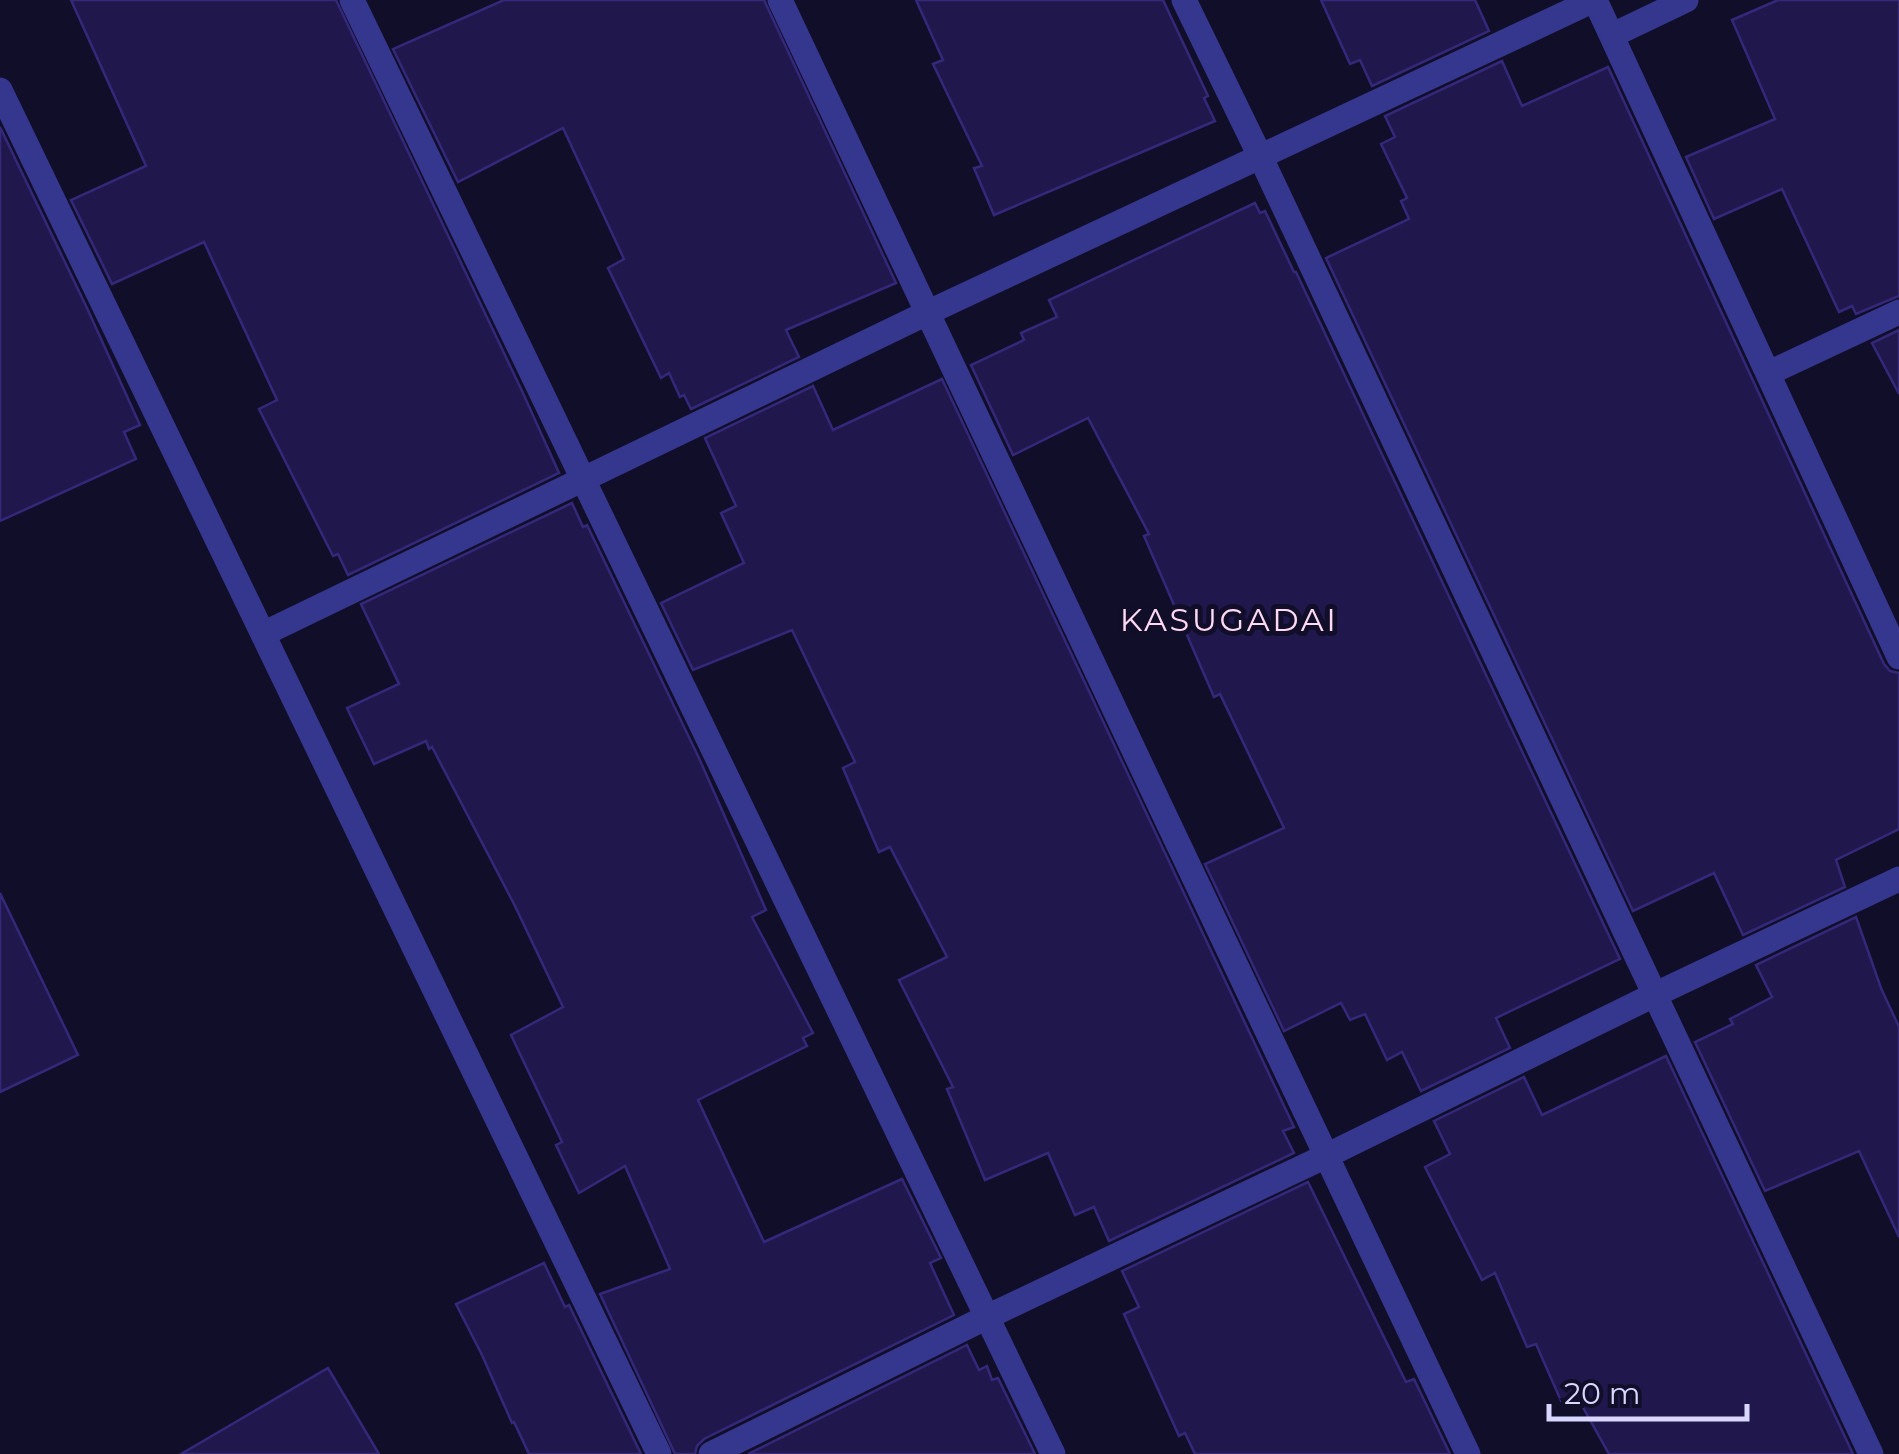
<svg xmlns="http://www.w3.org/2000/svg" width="1899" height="1454" viewBox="0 0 1899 1454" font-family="Montserrat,sans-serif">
<rect width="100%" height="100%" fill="#110e2a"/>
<g fill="#20184d" stroke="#34287a" stroke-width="2.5">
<polygon points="71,0 336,0 522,391 559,473 348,575 338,554 333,556 259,409 277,400 204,242 112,284 71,200 146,166"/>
<polygon points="504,0 764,0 896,283 786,330 799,357 691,409 684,395 680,397 669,373 661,378 608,268 624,259 563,128 458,182 393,49"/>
<polygon points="916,0 1163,0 1208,96 1204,98 1215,121 994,215 974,168 982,166 933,64 943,60"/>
<polygon points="1321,0 1475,0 1489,31 1372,86 1360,60 1350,64"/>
<polygon points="1778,0 1899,0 1899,296 1856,314 1852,306 1839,312 1782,189 1714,219 1686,157 1775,119 1732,20"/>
<polygon points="1502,61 1522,106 1608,67 1884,664 1890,671 1899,673 1899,829 1836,860 1845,887 1743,935 1714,873 1633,911 1326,258 1409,219 1401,201 1407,198 1381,144 1395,137 1385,116"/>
<polygon points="0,127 87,308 140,425 124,432 136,459 0,521"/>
<polygon points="1255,203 1260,213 1265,211 1294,272 1296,272 1620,959 1496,1018 1510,1048 1421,1091 1402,1052 1387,1060 1365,1014 1350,1020 1341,1003 1284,1031 1205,864 1284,828 1220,694 1214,697 1144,536 1149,534 1088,418 1013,455 971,365 1024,340 1021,333 1057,317 1049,300"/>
<polygon points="1899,330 1899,394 1872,343"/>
<polygon points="942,379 1294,1127 1283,1131 1294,1153 1109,1241 1094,1207 1075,1215 1048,1153 985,1180 947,1089 953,1087 899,980 947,957 890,847 879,852 843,768 855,762 792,630 693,670 661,603 744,563 721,513 736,506 705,438 813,386 833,430"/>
<polygon points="572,503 583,527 587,525 699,758 766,910 752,917 813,1033 803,1038 807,1046 698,1100 764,1242 902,1179 941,1258 930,1263 954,1315 704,1439 697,1446 695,1454 675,1454 600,1294 670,1269 625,1166 579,1193 556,1145 562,1142 511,1035 563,1007 514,904 432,747 429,749 426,741 374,764 347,708 399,684 361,604"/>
<polygon points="0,893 78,1055 0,1092"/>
<polygon points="1856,917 1881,988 1899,1027 1899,1237 1859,1151 1765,1191 1695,1042 1733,1024 1730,1019 1772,997 1756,965"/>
<polygon points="1666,1056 1853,1454 1609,1454 1576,1395 1561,1401 1536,1344 1527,1347 1495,1273 1482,1280 1425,1167 1450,1154 1434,1121 1524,1077 1542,1115"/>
<polygon points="1308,1182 1406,1382 1414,1379 1450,1454 1195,1454 1185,1433 1179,1436 1124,1314 1139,1307 1122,1271"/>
<polygon points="544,1263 565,1307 569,1305 641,1454 529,1454 514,1422 512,1423 482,1355 456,1304"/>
<polygon points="967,1345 979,1370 987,1366 992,1380 998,1378 1035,1454 748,1454"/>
<polygon points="328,1368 379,1454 181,1454"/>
</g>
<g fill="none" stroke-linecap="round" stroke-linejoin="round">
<g stroke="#35368d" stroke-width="25">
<polyline points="352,0 1053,1454"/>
<path d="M780,0C1011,484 1235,971 1468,1454"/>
<polyline points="1184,0 1261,158 1871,1454"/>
<polyline points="1595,0 1899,657"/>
<polyline points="1613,35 1686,0"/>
<polyline points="0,90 659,1454"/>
<polyline points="1769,373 1899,312"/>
<polyline points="263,634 929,312 1594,0"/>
<polyline points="711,1454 987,1317 1324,1157 1654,995 1899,879"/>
</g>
</g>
<g text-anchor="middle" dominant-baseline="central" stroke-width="10" stroke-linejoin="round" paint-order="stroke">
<g font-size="32" letter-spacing="2.5" fill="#ffd9f3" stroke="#110e2a">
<text x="1229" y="619">KASUGADAI</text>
</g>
</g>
<path d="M1549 1404v15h198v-15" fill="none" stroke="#d9d7ff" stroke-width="5"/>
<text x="1564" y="1404" font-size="30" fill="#d9d7ff" stroke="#110e2a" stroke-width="8" paint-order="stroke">20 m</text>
</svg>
